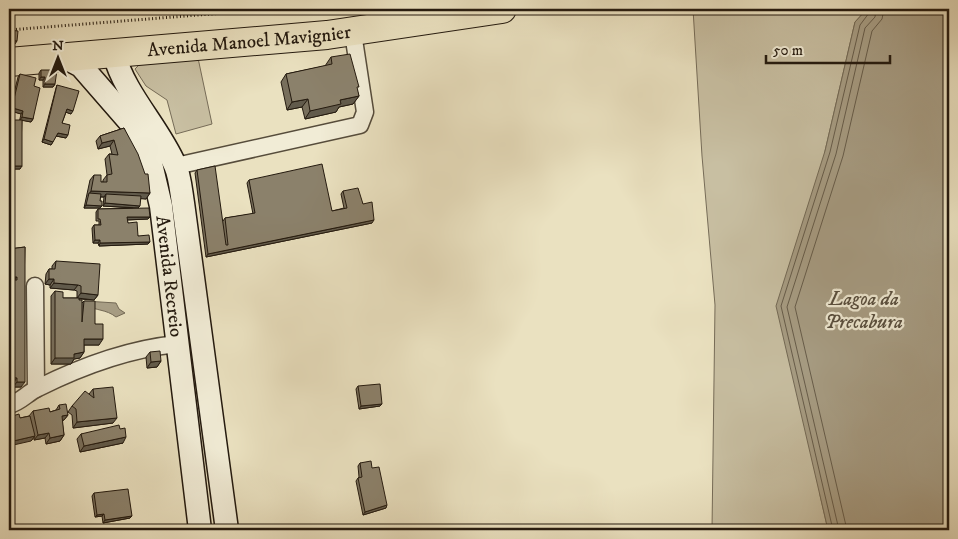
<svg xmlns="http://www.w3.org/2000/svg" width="958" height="539" viewBox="0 0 958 539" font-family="'IM FELL DW Pica',serif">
<rect width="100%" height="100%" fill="#eae1c0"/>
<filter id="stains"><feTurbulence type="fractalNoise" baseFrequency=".004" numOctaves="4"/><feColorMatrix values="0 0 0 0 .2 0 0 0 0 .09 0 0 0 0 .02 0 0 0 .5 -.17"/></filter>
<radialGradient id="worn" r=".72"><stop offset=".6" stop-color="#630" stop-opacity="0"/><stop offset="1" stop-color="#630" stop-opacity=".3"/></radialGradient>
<g fill="#c8bfa2" stroke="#766c58">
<polygon points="693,9 867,9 855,22 825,151 820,495 828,530 712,530 715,305 702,156"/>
<polygon points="198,58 212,124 176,134 167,100 146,86 135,69 143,61"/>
</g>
<g fill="#a79d84" stroke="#736955">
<polygon points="867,9 949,9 949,530 828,530 776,306 825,151 855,22"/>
<path d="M85,301L116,303L119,309L125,313L116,317C106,309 96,311 86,305Z"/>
</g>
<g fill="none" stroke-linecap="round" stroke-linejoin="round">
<g stroke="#665c4a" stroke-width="1">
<polyline points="833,530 781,306 830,152 860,25 869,13 870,9"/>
<polyline points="839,530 787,307 836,154 865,28 875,17 876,9"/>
<polyline points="847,530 795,307 843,156 872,31 882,19 884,9"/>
</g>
<g stroke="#564c3b" stroke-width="19">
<g id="street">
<polyline points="176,166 360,125 365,112 353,33"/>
<polyline points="35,286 36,389"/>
<path d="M9,405C21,402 27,393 38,388C82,366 128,349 177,344"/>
</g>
</g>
<g stroke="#241a0f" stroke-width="25">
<g id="secondary">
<path d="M114,54C125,95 158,126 175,165C180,176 181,191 183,203L227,530"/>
<path id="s1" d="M64,57L81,66L135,128L149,155L161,206L200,530"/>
</g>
</g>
<g stroke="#241a0f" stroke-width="30">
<g id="highway">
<path id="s2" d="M9,62L327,35L502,9"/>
</g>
</g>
<polyline stroke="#241a0f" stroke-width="3" stroke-dasharray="1 2.5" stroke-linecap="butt" points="9,30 274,9"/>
<use href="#street" stroke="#f1ecd6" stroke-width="16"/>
<use href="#secondary" stroke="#f1ecd6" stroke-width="22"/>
<use href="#highway" stroke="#eae1c0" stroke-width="28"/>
</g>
<g fill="#786f5c" stroke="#241a0f">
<polygon points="331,57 357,90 359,96 353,104 339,107 336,112 305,119 302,107 287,110 281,82 286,74 325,66"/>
<polygon points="41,70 55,84 53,87 43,87 43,80 39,80 39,73"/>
<polygon points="20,74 34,86 33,119 31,122 22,120 20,169 9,169 21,114 11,111 11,105 18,77"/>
<polygon points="57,85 71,114 66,112 62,123 66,138 56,136 51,145 42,142 56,88"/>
<polygon points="124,128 150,193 146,199 140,198 138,208 148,219 127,220 128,223 138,236 150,242 148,244 99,246 98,243 93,243 92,228 94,225 99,225 99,221 96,221 96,212 98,209 133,208 103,206 104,197 100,197 100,201 102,206 100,208 84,208 90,180 94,175 101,182 103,182 103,180 107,175 105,159 109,154 112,154 110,146 98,149 96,141 100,136"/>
<polygon points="197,170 223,221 225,218 253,214 247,183 249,180 332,211 344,208 341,194 343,191 363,204 372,223 206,257 195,173"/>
<polygon points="25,247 21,387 13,387 13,383 9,383 9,249"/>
<polygon points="56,261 98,295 94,300 79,299 79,300 82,303 84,301 95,324 99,345 84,345 84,352 80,358 74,359 71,364 51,364 51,296 55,291 63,298 77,298 77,291 74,290 50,288 50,285 45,284 46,274 49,269 52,269 52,266"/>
<polygon points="150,352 161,361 157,367 147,368 146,357"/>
<polygon points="358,386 380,406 359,409 356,389"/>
<polygon points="93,389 113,423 73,428 72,415 68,412 72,406 89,394"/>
<polygon points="59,405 68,415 64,420 62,421 64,435 60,441 46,444 45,438 34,440 34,437 31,441 20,418 29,416 33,411 50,412 56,410"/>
<polygon points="81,434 123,443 80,452 77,439"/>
<polygon points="360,463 372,468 386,508 363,515 356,481 358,478 359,477 358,466"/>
<polygon points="94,493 130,518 103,523 102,516 95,517 92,496"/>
</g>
<g fill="#615a4b" stroke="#241a0f">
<polygon points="9,40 17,41 15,44 9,43"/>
<polygon points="41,77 45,77 43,80 39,80"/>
<polygon points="45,84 55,84 53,87 43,87"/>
<polygon points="359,96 353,104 339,107 336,112 305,119 310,111 340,100"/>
<polygon points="308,99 302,107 287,110 292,102"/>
<polygon points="13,108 23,111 21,114 11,111"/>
<polygon points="67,109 73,111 71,114 65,112"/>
<polygon points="22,117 33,119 31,122 20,120"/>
<polygon points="58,133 68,135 66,138 56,136"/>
<polygon points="44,139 53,142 51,145 42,142"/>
<polygon points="114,140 110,146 98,149 102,143"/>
<polygon points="9,166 22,166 20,169 9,169"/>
<polygon points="91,191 150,193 146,199 106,197 106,194 104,197 88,196"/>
<polygon points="105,203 140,206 138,208 103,206"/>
<polygon points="86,205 102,206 100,208 84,208"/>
<polygon points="127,217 150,217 148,219 125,220"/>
<polygon points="374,220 372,223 206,257 208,254"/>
<polygon points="95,240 100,240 98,243 93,243"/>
<polygon points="150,242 148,244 99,246 100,243"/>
<polygon points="9,277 17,277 13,282 9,282"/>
<polygon points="49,279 54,279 50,285 45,284"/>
<polygon points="54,283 78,285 74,290 50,288"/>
<polygon points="81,293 98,295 94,300 77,298"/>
<polygon points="84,339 103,339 99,345 80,345"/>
<polygon points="84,352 80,358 74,359 71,364 51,364 55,358"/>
<polygon points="161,361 157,367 147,368 151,362"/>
<polygon points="9,377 17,378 13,383 9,383"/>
<polygon points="17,382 25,382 21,387 13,387"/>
<polygon points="382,404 380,406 359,409 361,406"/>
<polygon points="68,415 64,420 58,421 62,416"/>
<polygon points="117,418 113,423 73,428 77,422"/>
<polygon points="49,433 45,438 34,440 38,435"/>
<polygon points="64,435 60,441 46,444 50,438"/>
<polygon points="35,436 31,441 9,446 9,442"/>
<polygon points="126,437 123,443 80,452 84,446"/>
<polygon points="387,505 386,508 363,515 365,512"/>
<polygon points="104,514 102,516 95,517 97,515"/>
<polygon points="132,516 130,518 103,523 105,520"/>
</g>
<g fill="#8b816b" stroke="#241a0f">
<polygon points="9,30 18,31 17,41 9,40"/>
<polygon points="350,54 359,87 357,87 359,96 340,100 341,104 310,111 308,99 292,102 286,74 332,64 331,57"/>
<polygon points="41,70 57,70 55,84 45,84 45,77 41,77"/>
<polygon points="20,74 36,78 34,86 40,88 33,119 22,117 23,111 13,108 13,103"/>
<polygon points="9,75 14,76 9,105"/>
<polygon points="57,85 79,91 73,111 67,109 62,123 70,125 68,135 58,133 53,142 44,139"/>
<rect x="9" y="120" width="13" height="46"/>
<polygon points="124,128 138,154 145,174 148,174 150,193 91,191 94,175 101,175 101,182 107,182 107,175 112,174 109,154 118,155 114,140 102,143 100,136"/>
<polygon points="322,164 332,211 347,208 343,191 358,188 363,204 372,202 374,220 208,254 197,170 215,166 226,245 228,245 225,218 255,213 249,180"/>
<polygon points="89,193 101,194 100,201 102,201 102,206 86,205"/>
<polygon points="106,194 141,196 140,206 105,203"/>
<polygon points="149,208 150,217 127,217 128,223 137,222 138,236 149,235 150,242 100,243 100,240 95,240 94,225 101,225 100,219 98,219 98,209"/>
<polygon points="25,247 25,382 17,382 17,378 9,377 9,280 17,280 17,277 9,277 9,249"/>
<polygon points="56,261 100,264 98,295 81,293 81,286 78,285 54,283 54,279 49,279 49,269 55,269"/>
<polygon points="55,291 63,292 63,298 79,298 79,300 82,300 82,322 84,301 95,301 95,324 103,324 103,339 84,339 84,352 74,354 74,358 55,358"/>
<polygon points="160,351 161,361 151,362 150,352"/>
<polygon points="380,384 382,404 361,406 358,386"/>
<polygon points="113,387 117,418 77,422 76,409 72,406 85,391 94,398 93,389"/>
<polygon points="66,404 68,415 62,416 64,435 50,438 49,433 38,435 33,411 49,408 50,412 60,409 59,405"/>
<polygon points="19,414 20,418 30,416 35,436 9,442 9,417"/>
<polygon points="119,425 120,429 125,428 126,437 84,446 81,434"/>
<polygon points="371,461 372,468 379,467 387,505 365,512 358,478 362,477 360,463"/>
<polygon points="128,489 132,516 105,520 104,514 97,515 94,493"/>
</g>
<g text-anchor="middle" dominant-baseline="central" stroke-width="4.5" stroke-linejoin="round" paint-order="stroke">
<g font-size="19" fill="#241a0f" stroke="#f1ecd6">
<text stroke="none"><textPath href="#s2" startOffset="241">Avenida Manoel Mavignier</textPath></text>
<text stroke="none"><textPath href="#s1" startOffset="255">Avenida Recreio</textPath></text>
</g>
<g font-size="20" font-style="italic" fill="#584e3e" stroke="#f1ecd6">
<text x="864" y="299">Lagoa da<tspan x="864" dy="23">Precabura</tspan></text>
</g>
</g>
<rect width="958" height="539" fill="none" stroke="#eae1c0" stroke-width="30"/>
<rect x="10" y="10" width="938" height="519" fill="none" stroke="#241a0f" stroke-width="2.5"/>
<rect x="15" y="15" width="928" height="509" fill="none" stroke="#241a0f"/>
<g transform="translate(58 58)" stroke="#f1ecd6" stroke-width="4" paint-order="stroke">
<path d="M0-4L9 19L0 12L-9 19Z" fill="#241a0f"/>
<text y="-8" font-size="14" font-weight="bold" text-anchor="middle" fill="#241a0f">N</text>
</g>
<path d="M766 55v8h124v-8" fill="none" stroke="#241a0f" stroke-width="2.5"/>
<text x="773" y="55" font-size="15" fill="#241a0f" stroke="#f1ecd6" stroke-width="4" paint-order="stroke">50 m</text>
<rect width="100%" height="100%" filter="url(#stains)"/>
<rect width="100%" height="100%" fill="url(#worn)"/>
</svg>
